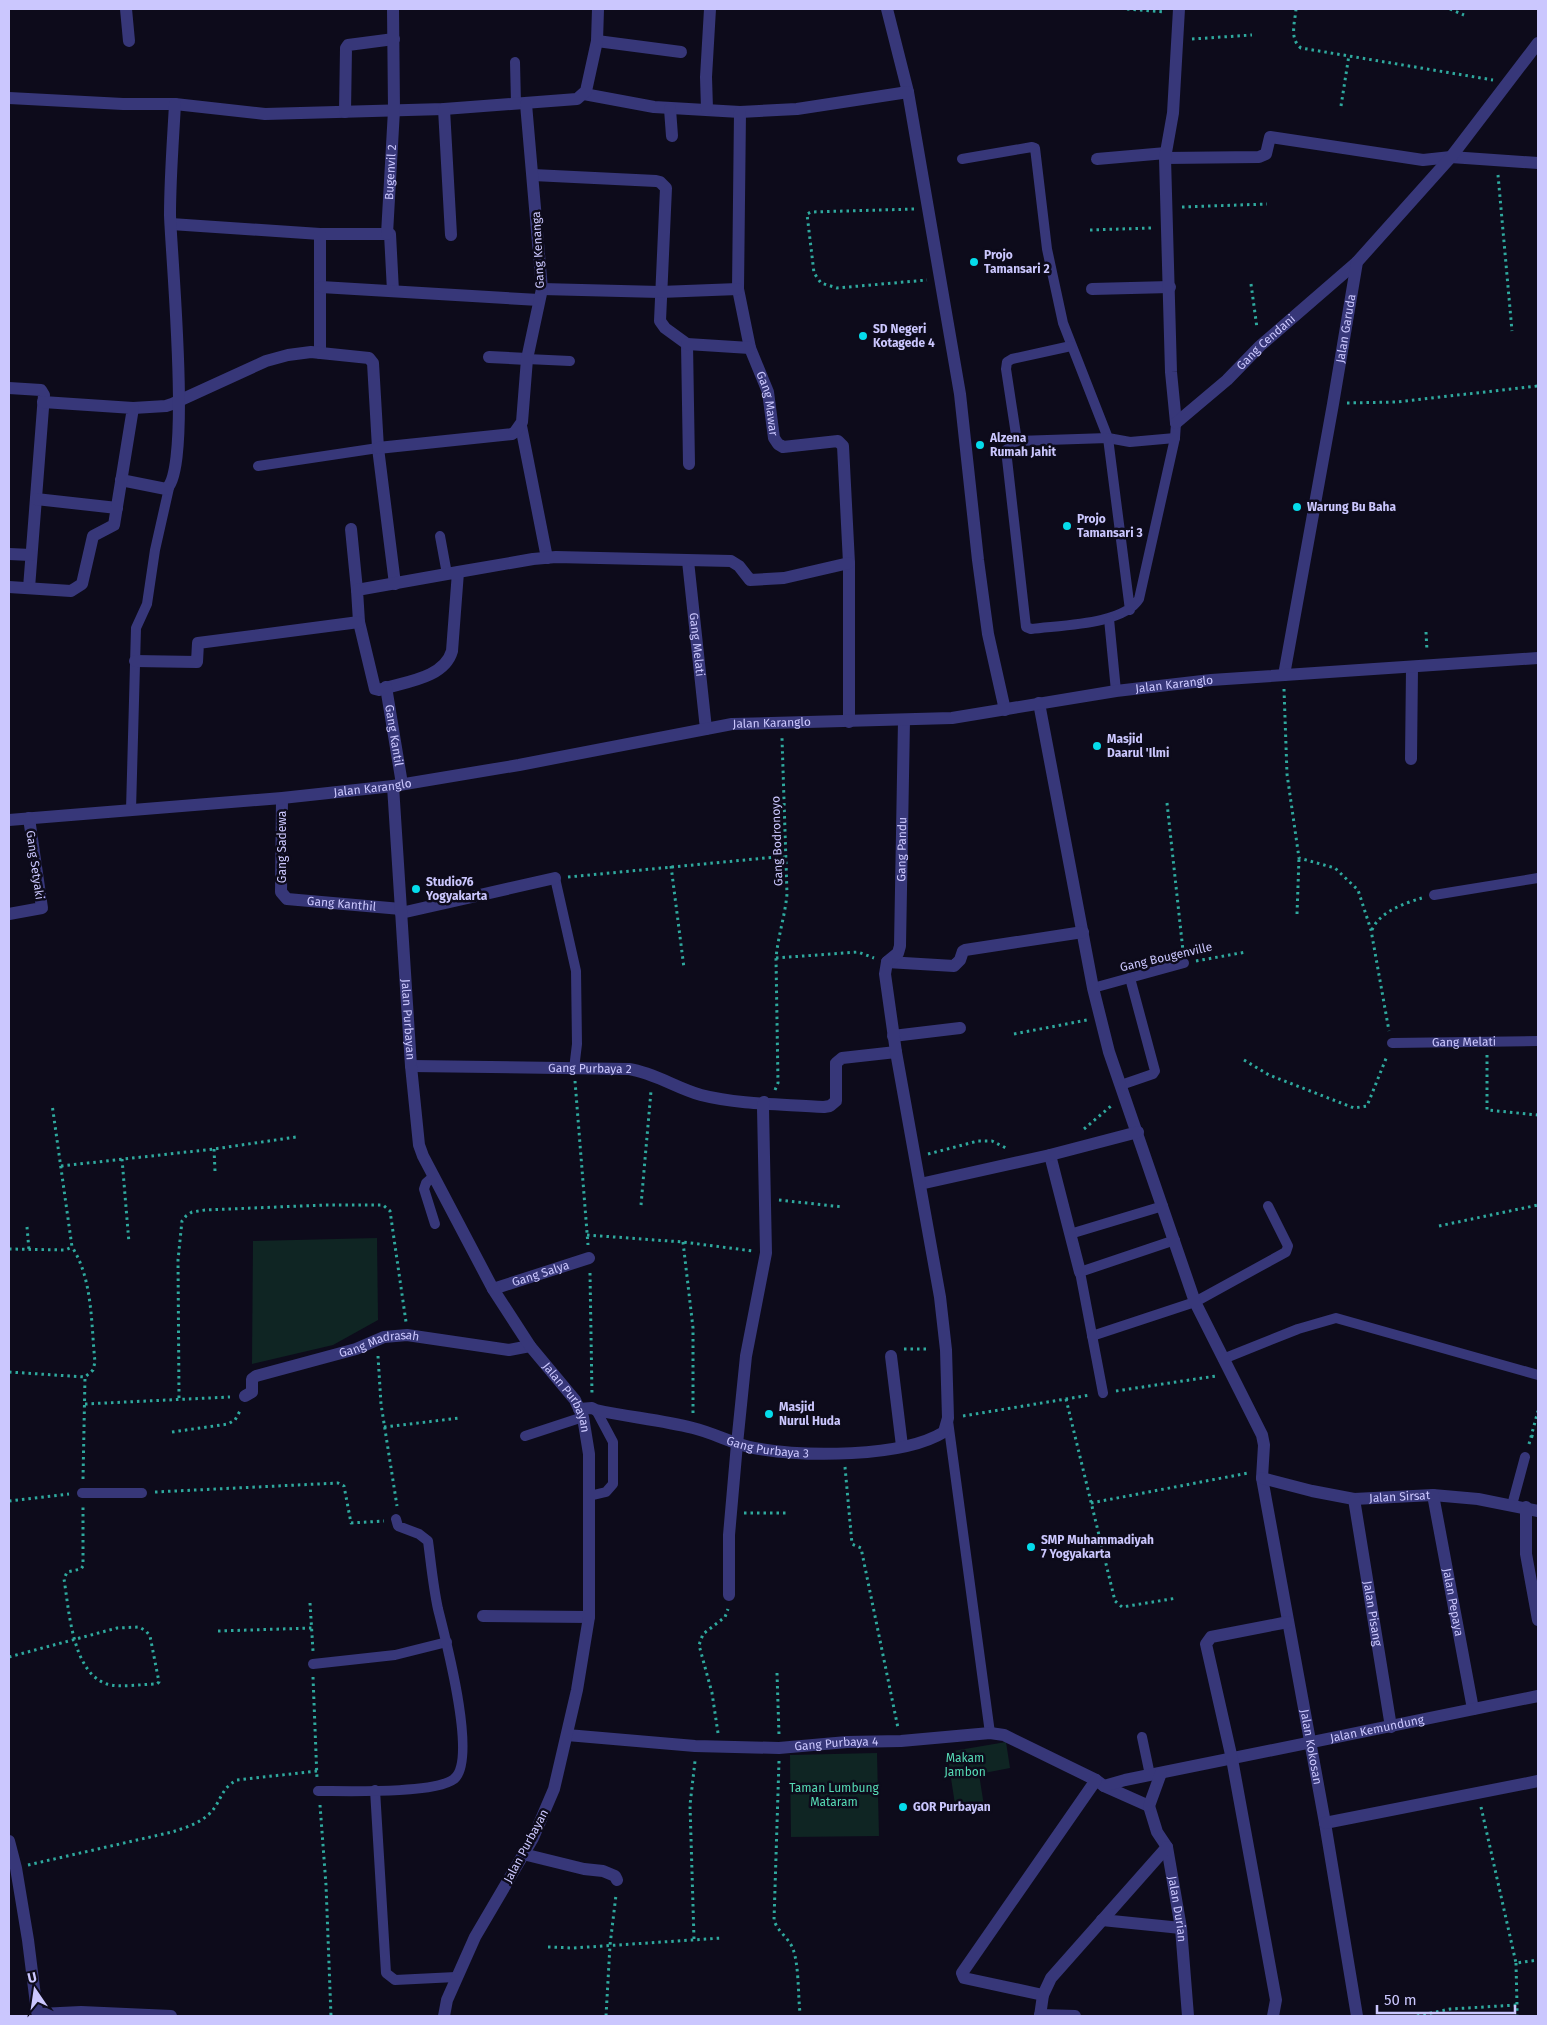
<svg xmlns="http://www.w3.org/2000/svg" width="1547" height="2025" viewBox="0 0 1547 2025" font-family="'Fira Sans',sans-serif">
<rect width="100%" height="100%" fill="#0d0b1b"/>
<g fill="#0f2523">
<polygon points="377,1238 378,1320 333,1345 252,1364 253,1241"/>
<polygon points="1006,1742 1010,1768 979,1774 984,1806 956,1811 947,1752"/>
<polygon points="877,1753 879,1836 791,1837 790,1755"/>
</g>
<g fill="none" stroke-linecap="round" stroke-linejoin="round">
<g stroke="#2fa99e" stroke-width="3" stroke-dasharray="2.5 4" stroke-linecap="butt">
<polyline points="1127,9 1165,12"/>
<path d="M1296,9C1295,22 1289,39 1301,48L1493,80"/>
<polyline points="1450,9 1464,15"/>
<polyline points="1192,39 1252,35"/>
<polyline points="1341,106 1349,55"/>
<polyline points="1498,175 1512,331"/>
<polyline points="1182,207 1267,204"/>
<polyline points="914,209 811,212 807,214 814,273 821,283 837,288 927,280"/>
<polyline points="1090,230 1152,228"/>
<polyline points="1251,284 1257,328"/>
<polyline points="1347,403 1396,402 1538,386"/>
<polyline points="1426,632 1427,651"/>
<polyline points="1284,689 1287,774 1299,858 1335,868 1358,890 1371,930 1389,1031"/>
<polyline points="1167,803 1183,951"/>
<polyline points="671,866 684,968"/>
<polyline points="568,877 786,856"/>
<polyline points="1297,914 1299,858"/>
<path d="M1372,930C1379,912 1405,903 1422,898"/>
<polyline points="776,958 858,952 874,958"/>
<polyline points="1196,961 1246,952"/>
<polyline points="1014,1034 1087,1020"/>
<polyline points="1487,1055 1487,1110 1538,1115"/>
<polyline points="1244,1060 1269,1075 1354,1108 1367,1106 1387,1056"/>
<polyline points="575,1081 588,1245"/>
<path d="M775,1090L778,1083L776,958C778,936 785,916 787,894L782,738"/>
<polyline points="1084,1129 1111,1106"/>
<polyline points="214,1149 215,1171"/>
<polyline points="928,1154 978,1141 992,1141 1008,1149"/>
<polyline points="122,1159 129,1243"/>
<polyline points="61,1166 214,1149 296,1137"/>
<polyline points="779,1200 843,1207"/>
<polyline points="641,1205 651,1091"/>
<polyline points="1439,1226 1538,1205"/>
<polyline points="27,1227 29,1250"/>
<polyline points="587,1235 683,1242 753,1251"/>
<polyline points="683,1242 693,1328 693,1413"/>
<polyline points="9,1249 65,1250 72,1247 52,1104"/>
<polyline points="590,1273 592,1395"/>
<polyline points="904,1349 930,1349"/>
<polyline points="378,1356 381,1404 397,1506"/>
<path d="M9,1372L85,1377L93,1370L95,1362C91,1325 93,1279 72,1247"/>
<polyline points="1116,1391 1216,1376"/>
<polyline points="179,1398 178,1260 182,1221 186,1216 192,1212 205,1210 325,1205 383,1205 390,1211 406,1322"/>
<polyline points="1066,1399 1115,1601 1122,1607 1177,1598"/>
<polyline points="85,1404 230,1397"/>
<polyline points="963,1416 1090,1395"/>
<polyline points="384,1427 460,1418"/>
<polyline points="172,1432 228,1424 235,1420 241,1409"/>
<polyline points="1531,1436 1538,1438"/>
<polyline points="1529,1444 1538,1411"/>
<polyline points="845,1467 852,1544 861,1548 898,1728"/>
<polyline points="83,1479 85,1377"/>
<polyline points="155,1492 338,1483 344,1486 351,1523 384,1521"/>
<polyline points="9,1501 69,1494"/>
<polyline points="1091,1503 1248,1473"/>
<polyline points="744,1513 787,1513"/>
<polyline points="310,1603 313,1651"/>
<polyline points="218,1631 312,1628"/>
<path d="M9,1657L117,1628L139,1627L146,1631L150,1636L159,1682L157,1684C143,1684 119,1688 107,1684C72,1673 69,1609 64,1579L67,1572L81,1569L83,1566V1505"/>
<polyline points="777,1673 779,1735"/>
<polyline points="313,1677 317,1779"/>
<polyline points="718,1733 712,1693 699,1645 703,1634 725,1617 728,1609"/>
<path d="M779,1761L774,1920C777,1931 789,1938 793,1949C799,1965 798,1996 800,2013"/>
<polyline points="320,1805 326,1885 331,2016"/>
<polyline points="1481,1807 1516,1963 1538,1960"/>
<path d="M28,1865L172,1832C184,1828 198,1824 208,1815C221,1804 220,1788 237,1780L317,1771"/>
<polyline points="694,1939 690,1805 695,1761"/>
<polyline points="548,1947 573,1948 722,1938"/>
<polyline points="1516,1963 1517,2005"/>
<polyline points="606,2016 610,1945 616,1895"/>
<polyline points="1417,2016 1450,2009 1517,2005 1517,2016"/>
</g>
<g stroke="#373779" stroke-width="10">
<polyline points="515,62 516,104"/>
<polyline points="962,159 1032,147 1035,148 1047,249 1063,323 1108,438 1130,442 1175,438"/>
<polyline points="527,359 570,361"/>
<polyline points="1017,441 1006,369 1007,362 1012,359 1071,346"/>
<polyline points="258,466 378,448"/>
<polyline points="440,536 447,574"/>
<path d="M1130,610L1108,438L1017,441L1006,450L1026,627L1031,629C1060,625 1123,625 1139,599L1175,438L1176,423"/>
<polyline points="1109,619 1116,691"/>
<polyline points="131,810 136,628 147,604 155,550 169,488"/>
<polyline points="555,878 576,971 577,1044 574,1069"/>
<polyline points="1434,895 1538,878"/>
<polyline points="1093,988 1184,963"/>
<path id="s1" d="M1392,1043L1538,1041"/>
<polyline points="1121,1085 1153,1074 1155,1071 1130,978"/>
<polyline points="434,1176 426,1183 424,1189 435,1224"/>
<polyline points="1070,1234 1163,1206"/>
<polyline points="1092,1336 1195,1302 1286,1252 1288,1246 1268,1206"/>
<polyline points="1223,1359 1298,1329 1336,1318 1538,1375"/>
<polyline points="1103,1393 1080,1272 1175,1240"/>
<polyline points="948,1421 990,1733"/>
<polyline points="525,1436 583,1417"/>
<polyline points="82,1493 142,1493"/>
<polyline points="589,1496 606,1492 613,1484 613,1442 596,1410"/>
<polyline points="1512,1505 1525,1457"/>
<polyline points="313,1664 395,1655 447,1642"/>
<polyline points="1142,1737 1150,1775"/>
<polyline points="375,1790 386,1973 395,1980 456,1977"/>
<path d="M318,1791C347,1791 434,1794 454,1779C478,1760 445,1637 438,1609C433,1586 431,1563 428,1541L419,1534L398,1526L396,1519"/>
</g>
<g stroke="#373779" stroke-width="12">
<polyline points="126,9 129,41"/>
<polyline points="887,9 908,92 960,394 978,560 988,634 1005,710"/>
<polyline points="597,41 681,52"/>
<polyline points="584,94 654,107 740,112 797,109 908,92"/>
<polyline points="9,98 123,104 175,104 265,114 444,109 577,99 586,91 597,41 598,9"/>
<polyline points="444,109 451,235"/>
<polyline points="670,109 672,136"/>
<polyline points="707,109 706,77 710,9"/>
<polyline points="345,112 346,48 348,45 394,39"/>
<path id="s2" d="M740,112L738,289L750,348L768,392L774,438L778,444L783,447L838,441L843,446L849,563V722"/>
<polyline points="1165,158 1259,157 1266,154 1270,137 1423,160 1451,157 1538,163"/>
<polyline points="1097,159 1166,153"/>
<polyline points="533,175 656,181 660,182 666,188 660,321 665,328 687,344 689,464"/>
<polyline points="171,224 320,234 390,234 393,291"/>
<polyline points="320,234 320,353"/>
<path id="s3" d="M387,234L394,110L393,9"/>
<polyline points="321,287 539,300"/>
<polyline points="542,289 660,292 738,289"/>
<polyline points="1092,289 1170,287"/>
<polyline points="687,344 750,348"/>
<polyline points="489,357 527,359"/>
<polyline points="9,388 41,390 44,395 29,588"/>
<polyline points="133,408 166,406 172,404 266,361 288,355 311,352 369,358 373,363 378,448 395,584"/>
<polyline points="1176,423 1171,372 1165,158 1173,113 1179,9"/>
<path id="s4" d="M1176,423L1227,380L1260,346L1357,262"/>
<polyline points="521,426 547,558"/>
<polyline points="378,448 512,434 515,432 522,422 527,359 542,289 526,104"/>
<path d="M121,480L166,489C192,471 171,254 170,215C170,178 173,141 175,104"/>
<polyline points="36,499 117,508"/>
<polyline points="351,529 357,590"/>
<polyline points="9,554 31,555"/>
<path id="s5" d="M688,561L706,729"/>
<path d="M458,572L452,651C444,679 403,682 379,690L375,689L359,622L357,590L447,574L458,572L533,559L556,557L731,561L739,566L750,580L784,578L849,563"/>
<polyline points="9,587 71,591 82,584 93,536 114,525 133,408 43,402"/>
<polyline points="135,661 197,662 198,643 359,622"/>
<path id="s6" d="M386,687L402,784"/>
<path id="s7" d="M1039,703L1093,988L1109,1052L1195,1302L1262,1435L1264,1445L1262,1478L1325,1823L1357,2016"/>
<polyline points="1411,759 1412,668"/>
<path id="s8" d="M282,798L281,892L287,899L401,909"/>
<polyline points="401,913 555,878"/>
<polyline points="9,914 42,908 29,818"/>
<polyline points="887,962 954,966 960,960 963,951 965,950 1083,932"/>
<polyline points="893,1036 960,1028"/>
<path id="s9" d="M411,1066L629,1069C655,1073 676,1088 701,1095C740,1105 784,1104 824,1107L830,1106L836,1101V1063L842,1058L896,1052"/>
<polyline points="1050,1155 1080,1272"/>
<polyline points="920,1184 1050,1155 1138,1132"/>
<path id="s10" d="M493,1289L589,1258"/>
<polyline points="891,1356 902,1446"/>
<path id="s11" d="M245,1396L252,1392V1379L256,1376L356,1349L384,1337L407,1335L509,1350L530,1346"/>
<path id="s12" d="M579,1409L592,1408L596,1410C628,1417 661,1420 693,1428C714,1433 733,1444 754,1448C803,1457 902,1458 944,1432L948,1418L946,1350L940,1297L896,1052L885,974L887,962L898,953L900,946L904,720"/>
<path id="s13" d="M1262,1478L1312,1491L1354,1499L1433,1495L1478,1499L1538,1511"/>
<path id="s14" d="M1433,1495L1473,1709"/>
<path id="s15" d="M1354,1499L1391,1727"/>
<polyline points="1526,1507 1526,1554 1538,1620"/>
<polyline points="729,1595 729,1535 737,1444 746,1356 766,1253 763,1108 764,1102"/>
<polyline points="483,1616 589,1617"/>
<path id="s16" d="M567,1735L695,1746L779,1748L847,1742L901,1741L990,1733L1004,1735L1096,1780L1104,1786L1149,1806"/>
<path id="s17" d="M1104,1786L1125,1780L1538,1696"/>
<path id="s18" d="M1149,1806L1157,1832L1167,1847L1181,1928L1188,2016"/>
<polyline points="1149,1806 1161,1773"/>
<polyline points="1325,1823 1538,1781"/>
<polyline points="9,1841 16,1868 28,1940 37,2012 40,2014 81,2012 171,2016"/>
<polyline points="523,1854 584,1869 603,1871 615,1876 617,1880"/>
<polyline points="1102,1920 1181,1928"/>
<polyline points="1043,1995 964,1978 962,1973 1096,1780"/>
<polyline points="1040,2015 1075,2016"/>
<polyline points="1040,2016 1043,1995 1051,1978 1167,1847"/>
<polyline points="1273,2016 1276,2000 1232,1759 1206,1644 1211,1637 1288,1622"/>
</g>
<g stroke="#373779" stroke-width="12">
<path id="s19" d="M1284,675L1333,404L1357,262L1451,157L1538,43"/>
<path id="s20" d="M393,786L411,1066L419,1145L423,1156L493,1289L530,1346L575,1400L583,1417L589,1454V1617L577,1690L554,1789L533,1838L475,1937L447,2000L444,2016"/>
<path id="s21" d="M9,820L282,798L393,786L519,765L732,724L952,718L1116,691L1211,680L1538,658"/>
</g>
</g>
<g fill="#05dceb" stroke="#0d0b1b" stroke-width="2">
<circle cx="974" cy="262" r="5"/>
<circle cx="863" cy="336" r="5"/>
<circle cx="980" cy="445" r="5"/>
<circle cx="1297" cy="507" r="5"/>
<circle cx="1067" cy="526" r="5"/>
<circle cx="1097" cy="746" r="5"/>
<circle cx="416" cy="889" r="5"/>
<circle cx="769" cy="1414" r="5"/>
<circle cx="1031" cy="1547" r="5"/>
<circle cx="903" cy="1807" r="5"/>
</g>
<g text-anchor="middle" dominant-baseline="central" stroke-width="5" stroke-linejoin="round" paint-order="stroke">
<g font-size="12" fill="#cbc7fe" stroke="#0d0b1b">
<text stroke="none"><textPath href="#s3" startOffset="62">Bugenvil 2</textPath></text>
<text transform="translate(538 250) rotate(-93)">Gang Kenanga</text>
<text stroke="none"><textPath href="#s19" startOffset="352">Jalan Garuda</textPath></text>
<text stroke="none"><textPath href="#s4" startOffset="121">Gang Cendani</textPath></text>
<text stroke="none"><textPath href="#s2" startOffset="296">Gang Mawar</textPath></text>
<text stroke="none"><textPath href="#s5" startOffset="84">Gang Melati</textPath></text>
<text stroke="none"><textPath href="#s21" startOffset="1175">Jalan Karanglo</textPath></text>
<text stroke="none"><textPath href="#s21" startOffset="770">Jalan Karanglo</textPath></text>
<text stroke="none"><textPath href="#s6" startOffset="49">Gang Kantil</textPath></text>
<text stroke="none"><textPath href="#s21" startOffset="365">Jalan Karanglo</textPath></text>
<text transform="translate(777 841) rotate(-92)">Gang Bodronoyo</text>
<text transform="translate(282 847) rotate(-90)">Gang Sadewa</text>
<text stroke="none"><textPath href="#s12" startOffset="968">Gang Pandu</textPath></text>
<text transform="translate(35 865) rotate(82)">Gang Setyaki</text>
<text stroke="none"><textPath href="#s8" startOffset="158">Gang Kanthil</textPath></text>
<text transform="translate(1166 957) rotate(-13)">Gang Bougenville</text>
<text stroke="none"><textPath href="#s20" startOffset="234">Jalan Purbayan</textPath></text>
<text stroke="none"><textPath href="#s1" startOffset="72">Gang Melati</textPath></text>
<text stroke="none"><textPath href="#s9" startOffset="179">Gang Purbaya 2</textPath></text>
<text stroke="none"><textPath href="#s10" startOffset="50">Gang Salya</textPath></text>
<text stroke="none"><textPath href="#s11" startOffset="154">Gang Madrasah</textPath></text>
<text stroke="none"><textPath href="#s20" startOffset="654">Jalan Purbayan</textPath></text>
<text stroke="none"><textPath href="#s12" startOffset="194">Gang Purbaya 3</textPath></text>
<text stroke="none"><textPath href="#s13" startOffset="140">Jalan Sirsat</textPath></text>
<text stroke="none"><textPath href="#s14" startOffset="109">Jalan Pepaya</textPath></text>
<text stroke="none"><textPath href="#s15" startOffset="116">Jalan Pisang</textPath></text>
<text stroke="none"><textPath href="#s17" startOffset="279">Jalan Kemundung</textPath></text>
<text stroke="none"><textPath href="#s16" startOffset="270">Gang Purbaya 4</textPath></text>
<text stroke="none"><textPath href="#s7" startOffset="1086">Jalan Kokosan</textPath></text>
<text transform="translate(526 1846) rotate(-62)">Jalan Purbayan</text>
<text stroke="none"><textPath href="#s18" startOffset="108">Jalan Durian</textPath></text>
</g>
<g font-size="12" font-weight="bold" fill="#cbc7fe" stroke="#0d0b1b" text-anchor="start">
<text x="984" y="255">Projo<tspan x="984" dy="14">Tamansari 2</tspan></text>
<text x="873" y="329">SD Negeri<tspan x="873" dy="14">Kotagede 4</tspan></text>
<text x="990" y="438">Alzena<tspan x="990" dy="14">Rumah Jahit</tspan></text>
<text x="1307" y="507">Warung Bu Baha</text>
<text x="1077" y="519">Projo<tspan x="1077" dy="14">Tamansari 3</tspan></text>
<text x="1107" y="739">Masjid<tspan x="1107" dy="14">Daarul 'Ilmi</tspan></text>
<text x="426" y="882">Studio76<tspan x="426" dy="14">Yogyakarta</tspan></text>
<text x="779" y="1407">Masjid<tspan x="779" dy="14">Nurul Huda</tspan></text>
<text x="1041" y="1540">SMP Muhammadiyah<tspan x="1041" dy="14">7 Yogyakarta</tspan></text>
<text x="913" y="1807">GOR Purbayan</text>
</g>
<g font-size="12" fill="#56dbb5" stroke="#0d0b1b">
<text x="965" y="1758">Makam<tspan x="965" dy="14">Jambon</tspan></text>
<text x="834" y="1788">Taman Lumbung<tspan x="834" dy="14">Mataram</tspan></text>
</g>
</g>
<rect width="1547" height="2025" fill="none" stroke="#cbc7fe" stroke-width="20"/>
<g transform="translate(35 1990) rotate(347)" stroke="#0d0b1b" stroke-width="4" paint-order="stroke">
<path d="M0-4L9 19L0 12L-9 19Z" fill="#cbc7fe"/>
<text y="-8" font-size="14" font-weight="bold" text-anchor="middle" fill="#cbc7fe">U</text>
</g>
<path d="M1377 2005v8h138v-8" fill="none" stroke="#cbc7fe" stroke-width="2.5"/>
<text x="1384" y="2005" font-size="15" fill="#cbc7fe" stroke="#0d0b1b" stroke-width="4" paint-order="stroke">50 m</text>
</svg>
